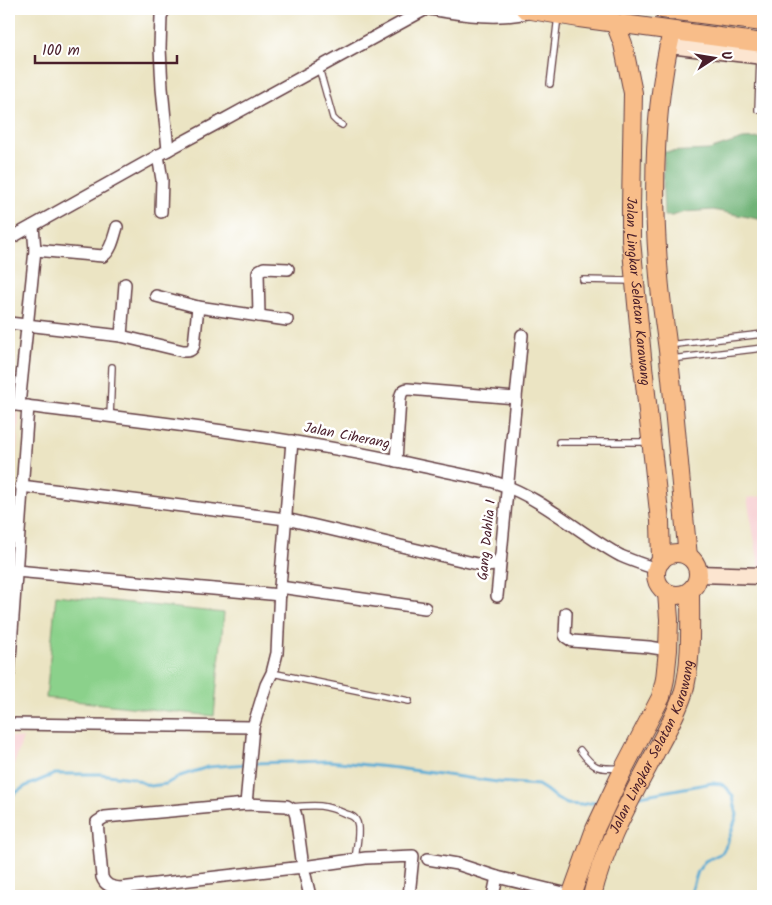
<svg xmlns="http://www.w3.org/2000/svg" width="772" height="905" viewBox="0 0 772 905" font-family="Kalam,sans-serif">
<rect width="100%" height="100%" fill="#fff"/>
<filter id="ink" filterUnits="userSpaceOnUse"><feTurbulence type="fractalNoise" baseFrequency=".02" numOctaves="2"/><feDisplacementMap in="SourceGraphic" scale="10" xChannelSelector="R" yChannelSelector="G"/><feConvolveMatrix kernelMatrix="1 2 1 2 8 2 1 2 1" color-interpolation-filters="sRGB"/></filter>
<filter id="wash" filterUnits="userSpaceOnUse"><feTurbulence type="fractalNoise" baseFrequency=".0096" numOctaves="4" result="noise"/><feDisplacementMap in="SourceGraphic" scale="20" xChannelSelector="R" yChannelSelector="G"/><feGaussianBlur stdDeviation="1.12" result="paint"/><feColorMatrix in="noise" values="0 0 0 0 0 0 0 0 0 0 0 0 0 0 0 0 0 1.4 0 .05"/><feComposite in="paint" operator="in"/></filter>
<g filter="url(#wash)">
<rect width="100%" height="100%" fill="#ebe4c3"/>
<g fill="#f7cfd2">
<polygon points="9,412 19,413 9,594"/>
<polygon points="763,496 763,577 761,576 747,498"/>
<polygon points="9,737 23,738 9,779"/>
</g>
<polygon fill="#8bd18b" stroke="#6a785b" points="56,595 224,613 214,716 46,698"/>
<polygon fill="#70b377" stroke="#5d6951" points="763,138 763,220 713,210 685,212 672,216 664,216 663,191 664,152 709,150 743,139"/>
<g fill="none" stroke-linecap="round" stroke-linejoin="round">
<g stroke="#59abd4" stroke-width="3">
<polyline points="253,763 329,761 397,768 497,782 538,785 546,790 557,799 567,804 580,805 602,801"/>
<polyline points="640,796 712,783 721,784 727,788 733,797 737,815 727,844 722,853 705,861 698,871 690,896"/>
<polyline points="9,797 26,786 55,774 100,774 132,778 150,786 166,784 180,776 208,767 247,764"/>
</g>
</g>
</g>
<g filter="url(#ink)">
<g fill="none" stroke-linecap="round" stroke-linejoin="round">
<g stroke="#623d42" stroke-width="8">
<g id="service">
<polyline points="319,68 333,118 337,122 342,125"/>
<polyline points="550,84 558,16"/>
<polyline points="758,110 760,58"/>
<polyline points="583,280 632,281"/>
<polyline points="668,345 763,334"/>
<polyline points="671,359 763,348"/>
<polyline points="110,417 112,367"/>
<polyline points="559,442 649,442"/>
<polyline points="272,673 409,701"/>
<path d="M580,750C594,769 597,769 620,768"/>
<path d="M292,807C316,805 324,804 346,814C350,815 354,816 356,820C361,827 356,850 355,859"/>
</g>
</g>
<g stroke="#623d42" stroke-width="14">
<g id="minor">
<polyline points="165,9 161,16 160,48 162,88 168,150"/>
<path d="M430,9C464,15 499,20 533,12"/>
<polyline points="158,155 162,180 161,212"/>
<polyline points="9,239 168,150 218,123 426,9"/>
<path d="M35,250L103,256C112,250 114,236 117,227"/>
<polyline points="156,296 198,307 287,320"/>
<polyline points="259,316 258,272 260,270 264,268 288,269"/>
<path d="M9,323L121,336L183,351C189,351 192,351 194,345L198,307"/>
<polyline points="121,336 125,284"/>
<path d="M9,404C145,421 282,435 416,465C442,471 468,475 494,482C541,496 578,533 621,556C632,561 645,565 656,569"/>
<polyline points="19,405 35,250 33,226"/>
<path d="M396,461L400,399C401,393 402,390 408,389L516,398"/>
<polyline points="21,486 286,519 486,566 495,565 500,558"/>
<polyline points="16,571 280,595"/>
<polyline points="280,587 425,608"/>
<polyline points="497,596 522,335"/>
<polyline points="566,613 565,635 566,637 572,641 649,647 668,650"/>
<polyline points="9,673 28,406"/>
<polyline points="9,724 253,727"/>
<polyline points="246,804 253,727 266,685 272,673 277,653 280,587 292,441"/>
<polyline points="428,859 457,864 497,877 572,895"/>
<path d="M310,896L303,867L296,816L294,810L287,806L246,804L105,817L97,822L102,877C105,886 112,887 120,888L303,867L366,858L413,856L409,896"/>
<polyline points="493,896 497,877"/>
</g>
</g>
<g stroke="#623d42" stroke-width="19">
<g id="secondary">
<polyline points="669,45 763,56"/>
<polyline points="699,574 763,576"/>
</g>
</g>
<g stroke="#623d42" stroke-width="20">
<g id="primary">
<polyline points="525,9 579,18 763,43"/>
<polyline points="662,9 763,22"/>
<path id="s1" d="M615,23L623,44L633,93L631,208V240L642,357L660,521L661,561"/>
<path d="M672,31C653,111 652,194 659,276C661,304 666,331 669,359C676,424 681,490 688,556"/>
<circle cx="677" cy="574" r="21"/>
<polyline points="571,896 595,829 624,768 661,697 665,679 668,650 669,619 667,593"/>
<path id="s2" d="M592,896C604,845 631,799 655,753C665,734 676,715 683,694C692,665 690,622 690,591"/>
</g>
</g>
<use href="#service" stroke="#fff" stroke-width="5.5"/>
<use href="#minor" stroke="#fff" stroke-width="11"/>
<use href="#secondary" stroke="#fce5d0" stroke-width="16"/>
<use href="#primary" stroke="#f8bd89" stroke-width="18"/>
</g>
</g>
<g text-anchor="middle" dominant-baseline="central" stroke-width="5" stroke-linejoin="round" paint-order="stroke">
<g font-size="14" fill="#4a1f2b" stroke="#fff">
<text stroke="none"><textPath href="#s1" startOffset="271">Jalan Lingkar Selatan Karawang</textPath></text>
<text transform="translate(347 436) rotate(11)">Jalan Ciherang</text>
<text transform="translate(487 540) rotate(-84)">Gang Dahlia I</text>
<text stroke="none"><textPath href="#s2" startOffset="162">Jalan Lingkar Selatan Karawang</textPath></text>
</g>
</g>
<rect width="772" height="905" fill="none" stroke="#fff" stroke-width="30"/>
<g transform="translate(714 58) rotate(78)" stroke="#ffffff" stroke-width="4" paint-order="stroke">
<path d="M0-4L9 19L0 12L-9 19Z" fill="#4a1f2b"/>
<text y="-8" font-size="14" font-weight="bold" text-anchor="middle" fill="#4a1f2b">U</text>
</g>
<path d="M35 55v8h142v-8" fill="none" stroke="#4a1f2b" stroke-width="2.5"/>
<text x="42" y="55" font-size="15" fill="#4a1f2b" stroke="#ffffff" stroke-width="4" paint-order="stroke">100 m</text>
</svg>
